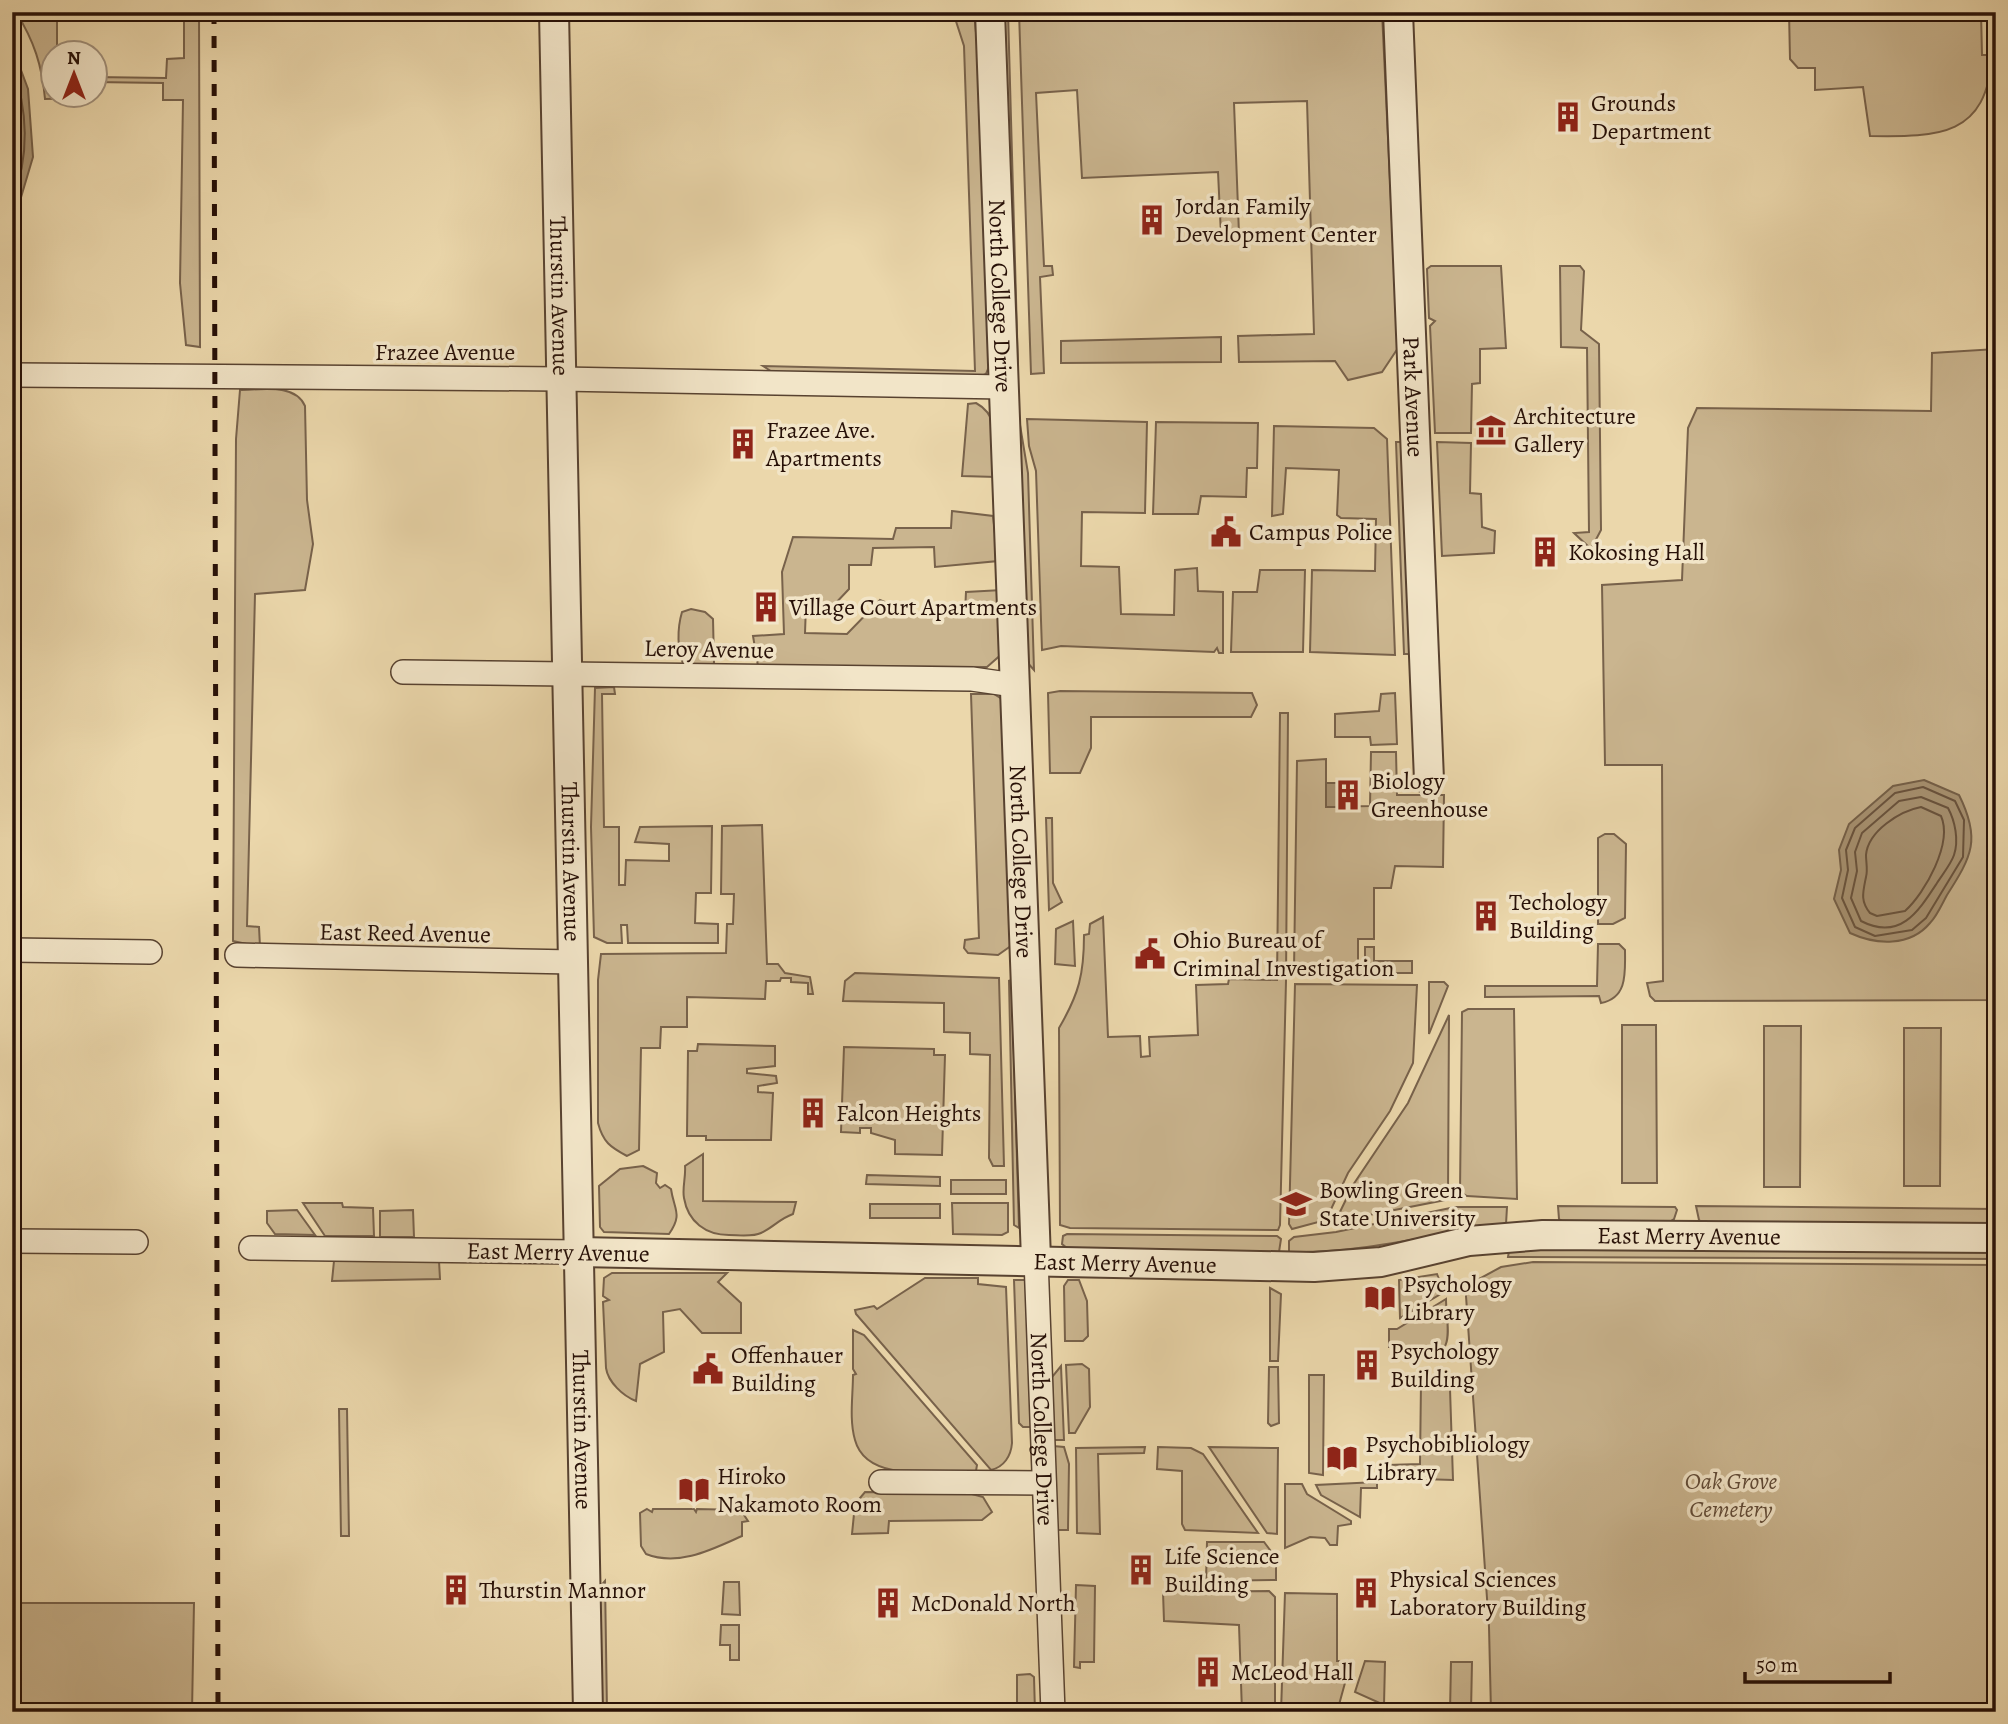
<svg xmlns="http://www.w3.org/2000/svg" width="2008" height="1724" viewBox="0 0 2008 1724" font-family="Alegreya,serif">
<rect width="100%" height="100%" fill="#ebd7ab"/>
<filter id="stains"><feTurbulence type="fractalNoise" baseFrequency=".00286" numOctaves="4"/><feColorMatrix values="0 0 0 0 .2 0 0 0 0 .09 0 0 0 0 .02 0 0 0 .5 -.17"/></filter>
<radialGradient id="worn" r=".72"><stop offset=".6" stop-color="#630" stop-opacity="0"/><stop offset="1" stop-color="#630" stop-opacity=".3"/></radialGradient>
<g fill="#cab58f" stroke="#78624b" stroke-width="2">
<path d="M16,12H57V52H52V94L92,95V98L45,99C42,65 34,41 16,12Z"/>
<polygon points="184,12 199,12 200,347 186,345 180,283 183,100 163,100 163,83 94,82 95,77 166,78 167,59 184,58"/>
<polygon points="953,12 974,12 985,127 993,357 986,374 974,379 777,375 763,366 975,371 964,46"/>
<polygon points="1004,12 1008,12 1018,369 1012,352"/>
<polygon points="1019,12 1382,12 1398,348 1382,372 1348,380 1335,361 1239,362 1238,336 1314,334 1307,101 1234,103 1239,234 1221,235 1218,172 1082,178 1077,90 1036,93 1044,266 1052,266 1053,275 1040,277 1044,373 1031,374"/>
<path d="M1789,12H1981L1982,55H1992C1987,137 1939,137 1870,136L1863,87L1815,90V68H1798L1790,59Z"/>
<polygon points="1431,266 1501,266 1506,348 1480,349 1480,383 1472,384 1471,433 1435,433 1430,326 1435,321 1429,318 1427,269"/>
<polygon points="1560,266 1580,266 1584,271 1581,330 1599,344 1601,530 1591,549 1574,533 1589,532 1587,348 1561,347"/>
<polygon points="1221,337 1221,362 1061,363 1061,341"/>
<polygon points="1996,349 1996,1000 1655,1001 1650,996 1647,983 1663,981 1662,765 1605,765 1602,585 1682,580 1688,428 1697,408 1931,411 1932,353"/>
<path d="M240,390C261,390 295,383 305,406L307,500L313,544L305,590L255,594L247,926L259,927L260,947L233,941L236,439Z"/>
<path d="M976,403C1003,417 995,450 996,477L962,476L968,404Z"/>
<polygon points="1019,419 1028,473 1034,670 1026,661"/>
<polygon points="1027,419 1147,422 1145,513 1082,512 1081,566 1119,567 1121,614 1174,615 1175,570 1197,568 1198,591 1223,592 1223,653 1219,653 1217,648 1214,652 1061,646 1042,650 1036,471 1029,446"/>
<polygon points="1156,422 1258,423 1257,468 1247,468 1246,497 1201,496 1198,514 1153,514"/>
<polygon points="1274,426 1374,428 1387,439 1395,655 1310,652 1312,570 1375,571 1376,519 1341,518 1337,515 1339,470 1286,468 1283,514 1272,516"/>
<polygon points="1396,442 1404,442 1412,654 1404,654"/>
<polygon points="1437,442 1471,443 1470,493 1481,494 1482,527 1495,531 1494,553 1442,556"/>
<polygon points="952,511 993,516 998,561 935,567 934,547 873,548 871,565 849,565 849,589 833,606 806,605 805,633 847,634 880,600 908,612 965,613 966,592 1002,590 1004,652 987,667 758,666 753,636 784,634 782,572 793,537 893,539 896,528 951,528"/>
<polygon points="1260,570 1305,570 1303,652 1231,652 1233,592 1257,592"/>
<path d="M691,609L705,612L713,619L714,663L710,667L684,666C677,650 677,629 682,612Z"/>
<polygon points="614,687 615,694 602,694 604,827 619,827 619,885 625,885 626,860 669,861 669,844 635,842 640,827 712,826 711,893 696,893 695,923 718,924 718,943 628,943 627,925 621,925 622,943 607,943 594,937 591,827 595,688"/>
<polygon points="1060,691 1252,693 1257,705 1251,717 1091,717 1091,748 1080,773 1050,773 1048,693"/>
<polygon points="1395,693 1397,744 1371,745 1370,737 1335,737 1335,714 1379,711 1381,694"/>
<polygon points="971,694 994,694 1005,701 1015,943 998,955 968,953 964,948 965,940 979,938"/>
<path d="M1280,713H1288L1286,981L1280,1225L1278,1230L1070,1228L1060,1225L1059,1028C1079,994 1084,974 1084,935L1089,934L1090,924L1103,917L1108,1037L1140,1036L1141,1057L1150,1056L1149,1037L1198,1035L1196,985L1228,984L1229,979L1277,980Z"/>
<polygon points="1371,752 1396,752 1397,795 1444,795 1443,867 1395,866 1391,888 1374,888 1374,939 1358,939 1358,971 1294,971 1297,761 1326,759 1326,807 1370,806"/>
<polygon points="1046,818 1052,818 1053,883 1062,902 1049,910"/>
<path d="M762,825L767,964H778L785,973L810,977L813,994H808V983L791,982V978H781L780,981H766L765,999L687,997V1027H661L660,1048H641L639,1150L627,1156C610,1147 603,1142 598,1123V980L601,954L726,953L727,924H733L734,894H721L722,826Z"/>
<polygon points="1605,834 1614,834 1626,844 1625,918 1613,924 1598,924 1598,838"/>
<polygon points="1073,921 1075,966 1055,964 1056,929"/>
<path d="M1598,944H1619L1625,950C1625,972 1628,998 1601,1003L1599,996L1485,997V986H1597Z"/>
<polygon points="1365,947 1374,947 1374,961 1412,961 1412,973 1371,973 1365,968"/>
<polygon points="855,973 999,978 1004,1166 993,1166 989,1158 990,1055 970,1054 970,1033 944,1032 944,1003 843,1001 845,981"/>
<polygon points="1009,980 1012,986 1019,1228 1014,1225"/>
<polygon points="1429,982 1444,982 1448,986 1429,1034"/>
<polygon points="1295,984 1417,985 1413,1063 1390,1111 1348,1173 1326,1220 1292,1229 1289,1224"/>
<polygon points="1468,1009 1514,1009 1517,1199 1467,1196 1460,1192 1462,1012"/>
<polygon points="1449,1015 1448,1195 1445,1200 1339,1221 1337,1218 1353,1185 1408,1103"/>
<polygon points="1622,1025 1656,1025 1657,1183 1622,1183"/>
<polygon points="1764,1026 1801,1026 1800,1187 1764,1187"/>
<polygon points="1904,1028 1941,1028 1940,1186 1904,1186"/>
<polygon points="698,1044 775,1046 775,1066 747,1069 747,1073 776,1076 777,1083 758,1086 758,1092 773,1093 771,1140 706,1140 706,1136 687,1136 688,1051 697,1051"/>
<polygon points="844,1047 934,1049 934,1055 945,1055 942,1155 895,1154 895,1140 871,1133 871,1128 860,1128 860,1133 841,1132"/>
<path d="M703,1154V1201L796,1202L793,1214C779,1219 774,1227 761,1233C753,1237 739,1235 729,1235C706,1235 688,1222 684,1198C682,1188 686,1177 685,1166Z"/>
<path d="M643,1166L657,1173L656,1183L660,1188L665,1185L671,1189C674,1210 683,1214 669,1234L604,1232L600,1227L599,1186L620,1169Z"/>
<polygon points="867,1175 940,1177 940,1186 866,1184"/>
<rect x="951" y="1180" width="55" height="14"/>
<polygon points="303,1203 342,1203 343,1207 373,1208 374,1236 325,1236"/>
<polygon points="952,1203 1008,1203 1008,1232 1002,1235 953,1234"/>
<rect x="870" y="1204" width="70" height="14"/>
<polygon points="1558,1206 1675,1207 1677,1210 1674,1219 1666,1224 1567,1224 1559,1219"/>
<polygon points="1696,1206 1996,1209 1996,1227 1708,1227 1699,1220"/>
<path d="M1455,1207H1507L1506,1224C1433,1233 1363,1254 1289,1252V1241L1294,1237L1336,1232Z"/>
<polygon points="297,1210 315,1235 275,1234 267,1223 267,1211"/>
<polygon points="413,1210 414,1237 380,1237 380,1211"/>
<polygon points="1067,1234 1277,1236 1281,1239 1279,1252 1067,1248 1062,1244 1063,1236"/>
<polygon points="1510,1245 1996,1249 1996,1259 1508,1257"/>
<polygon points="334,1261 439,1261 440,1279 332,1281"/>
<polygon points="1533,1262 1996,1265 1996,1712 1491,1712 1489,1627 1466,1296 1468,1285 1501,1267"/>
<path d="M612,1273H727L718,1282L741,1303V1333H702L680,1309L663,1312L664,1352L640,1364L636,1401C623,1396 608,1382 606,1368L603,1302L609,1300L603,1296L604,1278Z"/>
<polygon points="1437,1274 1444,1292 1400,1318 1399,1280"/>
<path d="M925,1278H978V1284L1006,1287L1012,1443C1011,1456 1004,1467 991,1470L856,1314L855,1310L874,1306L877,1309Z"/>
<polygon points="1014,1280 1026,1280 1032,1427 1023,1427 1019,1423"/>
<polygon points="1068,1280 1079,1280 1087,1301 1088,1336 1083,1341 1065,1341 1064,1286"/>
<polygon points="1270,1288 1281,1294 1278,1361 1270,1361"/>
<path d="M1446,1299C1446,1326 1458,1357 1421,1357L1414,1347H1389V1329H1397Z"/>
<path d="M853,1330L864,1335L977,1465L976,1471C941,1470 867,1485 855,1440C849,1420 853,1395 853,1375L856,1374L853,1369Z"/>
<polygon points="1082,1364 1089,1369 1090,1407 1075,1433 1069,1433 1066,1365"/>
<polygon points="1061,1366 1064,1440 1054,1440 1052,1377"/>
<polygon points="1278,1367 1279,1423 1271,1426 1268,1423 1269,1367"/>
<polygon points="1424,1374 1439,1376 1450,1389 1453,1480 1388,1478 1385,1475 1388,1465 1420,1464 1421,1382"/>
<polygon points="1309,1375 1324,1375 1323,1475 1309,1473"/>
<polygon points="339,1409 347,1409 349,1536 341,1536"/>
<polygon points="1053,1446 1064,1447 1069,1464 1068,1530 1056,1530"/>
<polygon points="1145,1447 1144,1453 1098,1454 1100,1534 1077,1533 1076,1448"/>
<polygon points="1158,1447 1191,1448 1203,1454 1258,1533 1185,1530 1182,1524 1182,1471 1157,1469"/>
<polygon points="1209,1447 1278,1448 1277,1534 1267,1533"/>
<polygon points="1377,1482 1377,1488 1361,1488 1360,1517 1321,1495 1316,1485"/>
<polygon points="1285,1484 1302,1484 1307,1494 1351,1521 1351,1524 1338,1526 1337,1545 1330,1545 1325,1538 1310,1537 1285,1548"/>
<polygon points="865,1492 968,1493 983,1497 992,1512 982,1520 889,1521 888,1533 852,1534 855,1504"/>
<path d="M647,1509L652,1512L653,1509H694L696,1512L697,1509L742,1510L747,1514L744,1515L748,1521L742,1522V1536C713,1549 679,1567 646,1554L641,1546L640,1513Z"/>
<polygon points="1207,1542 1264,1542 1276,1558 1276,1580 1206,1581"/>
<polygon points="605,1581 607,1712 601,1712 599,1588"/>
<polygon points="724,1582 739,1582 740,1615 722,1614"/>
<polygon points="1076,1585 1095,1586 1094,1662 1080,1662 1080,1668 1074,1667"/>
<polygon points="1269,1591 1275,1597 1275,1712 1242,1712 1239,1625 1164,1621 1163,1592"/>
<polygon points="1285,1593 1337,1594 1337,1661 1351,1661 1337,1712 1281,1712"/>
<polygon points="12,1603 194,1603 192,1712 12,1712"/>
<polygon points="721,1625 739,1625 739,1660 730,1660 730,1645 720,1645"/>
<polygon points="1365,1661 1385,1662 1384,1705 1355,1692"/>
<polygon points="1451,1662 1472,1662 1471,1712 1450,1712"/>
<polygon points="1030,1674 1034,1677 1035,1712 1017,1712 1017,1675"/>
</g>
<g fill="#a89373" stroke="#745f48" stroke-width="2">
<polygon points="12,46 28,89 33,157 19,204 12,208"/>
<path d="M1924,780L1959,795C1981,839 1972,856 1947,895C1942,904 1937,916 1930,923C1910,947 1876,945 1850,933L1834,899L1841,870L1839,850L1849,824L1893,786Z"/>
<rect x="1326" y="783" width="20" height="24"/>
</g>
<g fill="none" stroke-linecap="round" stroke-linejoin="round">
<g stroke="#68523d" stroke-width="2">
<path d="M12,66C28,109 30,157 12,200"/>
<polyline points="12,91 17,155 12,171"/>
<polygon points="1923,787 1955,801 1964,820 1963,857 1926,918 1912,930 1875,936 1855,927 1842,898 1848,870 1846,850 1855,828 1895,793"/>
<path d="M1921,797L1948,808C1955,821 1959,840 1954,855C1951,864 1942,875 1937,883C1918,912 1900,941 1861,921L1851,898L1857,871L1855,852L1862,833L1899,801Z"/>
<path d="M1921,807L1941,816C1953,843 1925,893 1905,911L1877,916L1870,913C1860,901 1863,892 1866,877C1868,870 1866,863 1866,855C1868,831 1900,811 1921,807Z"/>
</g>
<g stroke="#584230" stroke-width="26">
<g id="minor">
<polyline points="12,375 561,379 1004,387"/>
<polyline points="403,672 972,679 1014,685"/>
<polyline points="12,950 150,952"/>
<polyline points="237,955 573,962"/>
<polyline points="12,1241 136,1242"/>
<polyline points="251,1248 579,1252"/>
<path id="s1" d="M1036,1259L1053,1712"/>
<polyline points="881,1482 1044,1483"/>
</g>
</g>
<g stroke="#584230" stroke-width="32">
<g id="tertiary">
<path id="s2" d="M554,12L588,1712"/>
<path id="s3" d="M990,12L1036,1259"/>
<path id="s4" d="M1398,12L1429,780"/>
<path id="s5" d="M579,1252L1314,1267L1381,1262L1469,1241L1543,1235L1996,1238"/>
</g>
</g>
<use href="#minor" stroke="#f2e5c8" stroke-width="23"/>
<use href="#tertiary" stroke="#f2e5c8" stroke-width="28"/>
<polyline stroke="#271007" stroke-width="5" stroke-dasharray="12 12" stroke-linecap="butt" points="214,12 218,1712"/>
</g>
<defs>
<g id="building-bare" transform="scale(2.415)"><path d="M-4-6H4V6H1V3H-1V6H-4ZM-2.5-4.3h1.7v1.8h-1.7ZM.8-4.3h1.7v1.8H.8ZM-2.5-1h1.7V.8h-1.7ZM.8-1h1.7V.8H.8Z" fill="#8f2418" stroke="#f2e5c8" stroke-width="2.5" paint-order="stroke"/></g>
<g id="museum-bare" transform="scale(2.415)"><path d="M0-6L6-3V-2H-6V-3ZM-5-1h2V3h-2ZM-1-1h2V3h-2ZM3-1h2V3H3ZM-6 4H6V6H-6Z" fill="#8f2418" stroke="#f2e5c8" stroke-width="2.5" paint-order="stroke"/></g>
<g id="civic-bare" transform="scale(2.415)"><path d="M-.6-6.5H3V-4.5H.6V-3L4-1V1h2V6H-6V1h2V-1L-.6-3ZM-1.2 2.5V6h2.4V2.5Z" fill="#8f2418" stroke="#f2e5c8" stroke-width="2.5" paint-order="stroke"/></g>
<g id="university-bare" transform="scale(2.415)"><path d="M0-5L7-2L0 1L-7-2ZM-4 1L0 2.5L4 1V4Q0 6-4 4Z" fill="#8f2418" stroke="#f2e5c8" stroke-width="2.5" paint-order="stroke"/></g>
<g id="library-bare" transform="scale(2.415)"><path d="M-6-4Q-3-5.5-.7-3.5V5Q-3 3-6 4ZM6-4Q3-5.5 .7-3.5V5Q3 3 6 4Z" fill="#8f2418" stroke="#f2e5c8" stroke-width="2.5" paint-order="stroke"/></g>
</defs>
<g fill-rule="evenodd">
<use href="#building-bare" x="1568" y="117"/>
<use href="#building-bare" x="1152" y="220"/>
<use href="#museum-bare" x="1491" y="430"/>
<use href="#building-bare" x="743" y="444"/>
<use href="#civic-bare" x="1226" y="532"/>
<use href="#building-bare" x="1545" y="552"/>
<use href="#building-bare" x="766" y="607"/>
<use href="#building-bare" x="1348" y="795"/>
<use href="#building-bare" x="1486" y="916"/>
<use href="#civic-bare" x="1150" y="954"/>
<use href="#building-bare" x="813" y="1113"/>
<use href="#university-bare" x="1296" y="1204"/>
<use href="#library-bare" x="1380" y="1298"/>
<use href="#building-bare" x="1367" y="1365"/>
<use href="#civic-bare" x="708" y="1369"/>
<use href="#library-bare" x="1342" y="1458"/>
<use href="#library-bare" x="694" y="1490"/>
<use href="#building-bare" x="1141" y="1570"/>
<use href="#building-bare" x="456" y="1590"/>
<use href="#building-bare" x="1366" y="1593"/>
<use href="#building-bare" x="888" y="1603"/>
<use href="#building-bare" x="1208" y="1672"/>
</g>
<g text-anchor="middle" dominant-baseline="central" stroke-width="7" stroke-linejoin="round" paint-order="stroke">
<g font-size="24" fill="#271007" stroke="#f2e5c8" text-anchor="start">
<text x="1591" y="103">Grounds<tspan x="1591" dy="28">Department</tspan></text>
<text x="1175" y="206">Jordan Family<tspan x="1175" dy="28">Development Center</tspan></text>
<text x="1514" y="416">Architecture<tspan x="1514" dy="28">Gallery</tspan></text>
<text x="766" y="430">Frazee Ave.<tspan x="766" dy="28">Apartments</tspan></text>
<text x="1249" y="532">Campus Police</text>
<text x="1568" y="552">Kokosing Hall</text>
<text x="789" y="607">Village Court Apartments</text>
<text x="1371" y="781">Biology<tspan x="1371" dy="28">Greenhouse</tspan></text>
<text x="1509" y="902">Techology<tspan x="1509" dy="28">Building</tspan></text>
<text x="1173" y="940">Ohio Bureau of<tspan x="1173" dy="28">Criminal Investigation</tspan></text>
<text x="836" y="1113">Falcon Heights</text>
<text x="1319" y="1190">Bowling Green<tspan x="1319" dy="28">State University</tspan></text>
<text x="1403" y="1284">Psychology<tspan x="1403" dy="28">Library</tspan></text>
<text x="1390" y="1351">Psychology<tspan x="1390" dy="28">Building</tspan></text>
<text x="731" y="1355">Offenhauer<tspan x="731" dy="28">Building</tspan></text>
<text x="1365" y="1444">Psychobibliology<tspan x="1365" dy="28">Library</tspan></text>
<text x="717" y="1476">Hiroko<tspan x="717" dy="28">Nakamoto Room</tspan></text>
<text x="1164" y="1556">Life Science<tspan x="1164" dy="28">Building</tspan></text>
<text x="1389" y="1579">Physical Sciences<tspan x="1389" dy="28">Laboratory Building</tspan></text>
<text x="479" y="1590">Thurstin Mannor</text>
<text x="911" y="1603">McDonald North</text>
<text x="1231" y="1672">McLeod Hall</text>
</g>
<g font-size="24" fill="#271007" stroke="#f2e5c8">
<text stroke="none"><textPath href="#s2" startOffset="284">Thurstin Avenue</textPath></text>
<text stroke="none"><textPath href="#s3" startOffset="284">North College Drive</textPath></text>
<text x="445" y="352">Frazee Avenue</text>
<text stroke="none"><textPath href="#s4" startOffset="385">Park Avenue</textPath></text>
<text transform="translate(709 649) rotate(1)">Leroy Avenue</text>
<text stroke="none"><textPath href="#s2" startOffset="850">Thurstin Avenue</textPath></text>
<text stroke="none"><textPath href="#s3" startOffset="850">North College Drive</textPath></text>
<text transform="translate(405 933) rotate(1)">East Reed Avenue</text>
<text stroke="none"><textPath href="#s5" startOffset="1113">East Merry Avenue</textPath></text>
<text transform="translate(558 1252) rotate(1)">East Merry Avenue</text>
<text stroke="none"><textPath href="#s5" startOffset="546">East Merry Avenue</textPath></text>
<text stroke="none"><textPath href="#s2" startOffset="1418">Thurstin Avenue</textPath></text>
<text stroke="none"><textPath href="#s1" startOffset="170">North College Drive</textPath></text>
</g>
<g font-size="24" font-style="italic" fill="#604a37" stroke="#f2e5c8">
<text x="1731" y="1481">Oak Grove<tspan x="1731" dy="28">Cemetery</tspan></text>
</g>
</g>
<rect width="2008" height="1724" fill="none" stroke="#ebd7ab" stroke-width="42"/>
<rect x="14" y="14" width="1980" height="1696" fill="none" stroke="#271007" stroke-width="3.5"/>
<rect x="21" y="21" width="1966" height="1682" fill="none" stroke="#271007" stroke-width="2"/>
<g transform="translate(74 74)"><circle r="33" fill="#f2e5c8" stroke="#a1907b" stroke-width="2"/>
<path d="M0-5L12 26L0 18L-12 26Z" fill="#8f2418"/>
<text y="-10" font-size="19" font-weight="bold" text-anchor="middle" fill="#271007">N</text>
</g>
<path d="M1745 1672v10h145v-10" fill="none" stroke="#271007" stroke-width="3.5"/>
<text x="1756" y="1672" font-size="21" fill="#271007" stroke="#f2e5c8" stroke-width="5" paint-order="stroke">50 m</text>
<rect width="100%" height="100%" filter="url(#stains)"/>
<rect width="100%" height="100%" fill="url(#worn)"/>
</svg>
